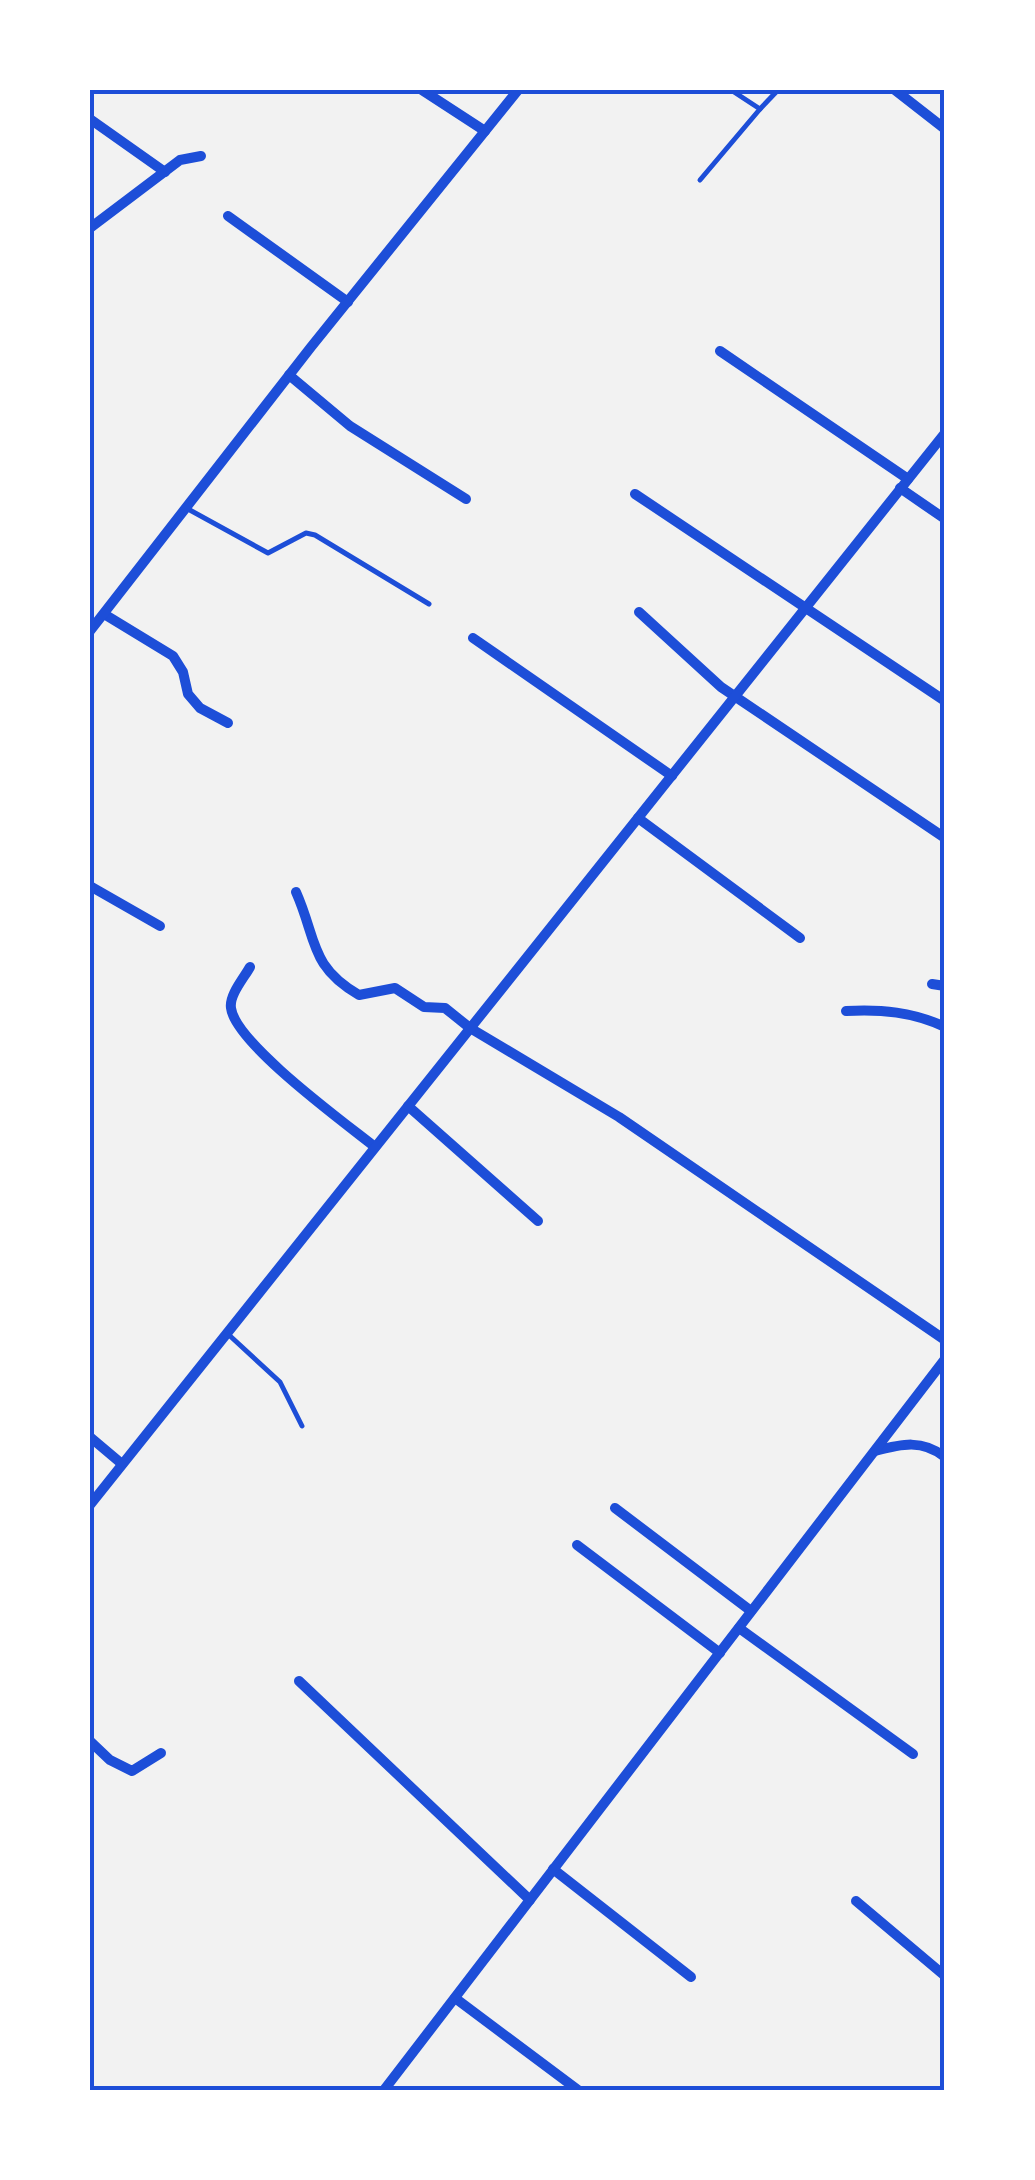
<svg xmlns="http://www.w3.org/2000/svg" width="1035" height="2180" viewBox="0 0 1035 2180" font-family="'PT Serif',serif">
<rect width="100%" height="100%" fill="#f2f2f2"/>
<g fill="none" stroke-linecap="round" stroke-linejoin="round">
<g stroke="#1d4ed8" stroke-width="5">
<polyline points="760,109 778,90"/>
<polyline points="700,180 760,109 731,90"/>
<polyline points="188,509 268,553 306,533 315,535 429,604"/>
<polyline points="229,1335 280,1382 302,1426"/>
</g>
<g stroke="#1d4ed8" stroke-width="10">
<polyline points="422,90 485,131"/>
<polyline points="895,90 945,129"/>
<polyline points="90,119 165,172"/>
<polyline points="228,216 348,302"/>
<polyline points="90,228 180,160 201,156"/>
<polyline points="720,351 908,479"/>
<polyline points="289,375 350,426 466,499"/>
<polyline points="900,488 945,519"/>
<polyline points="635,494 945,701"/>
<polyline points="639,612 721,687 945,838"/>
<polyline points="104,614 173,656 183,672 188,694 200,708 228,723"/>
<polyline points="90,631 311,347 518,90"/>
<polyline points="473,638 672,776"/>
<polyline points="638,818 800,938"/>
<polyline points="90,886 160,926"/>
<path d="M296,892C317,939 309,966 359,995L395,988L424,1007L445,1008L470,1028L619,1117L945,1340"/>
<path d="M250,967C244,978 229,995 231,1008C235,1043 345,1123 375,1147"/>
<polyline points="932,984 945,986"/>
<path d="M846,1011C881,1009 913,1012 945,1027"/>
<polyline points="408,1106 538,1221"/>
<polyline points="90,1437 122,1464"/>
<path d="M875,1451C902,1444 922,1439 945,1457"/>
<polyline points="90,1505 945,433"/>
<polyline points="615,1508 751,1611"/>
<polyline points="577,1545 720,1653"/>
<polyline points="739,1628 913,1754"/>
<polyline points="299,1681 530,1900"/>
<polyline points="90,1741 110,1760 132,1771 161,1753"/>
<polyline points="553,1869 691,1977"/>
<polyline points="856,1901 945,1976"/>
<polyline points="455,1998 578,2090"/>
<polyline points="384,2090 945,1359"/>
</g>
</g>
<rect width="1035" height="2180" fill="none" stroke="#ffffff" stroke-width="185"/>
<rect x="92" y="92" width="850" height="1996" fill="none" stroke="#1d4ed8" stroke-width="4"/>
</svg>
